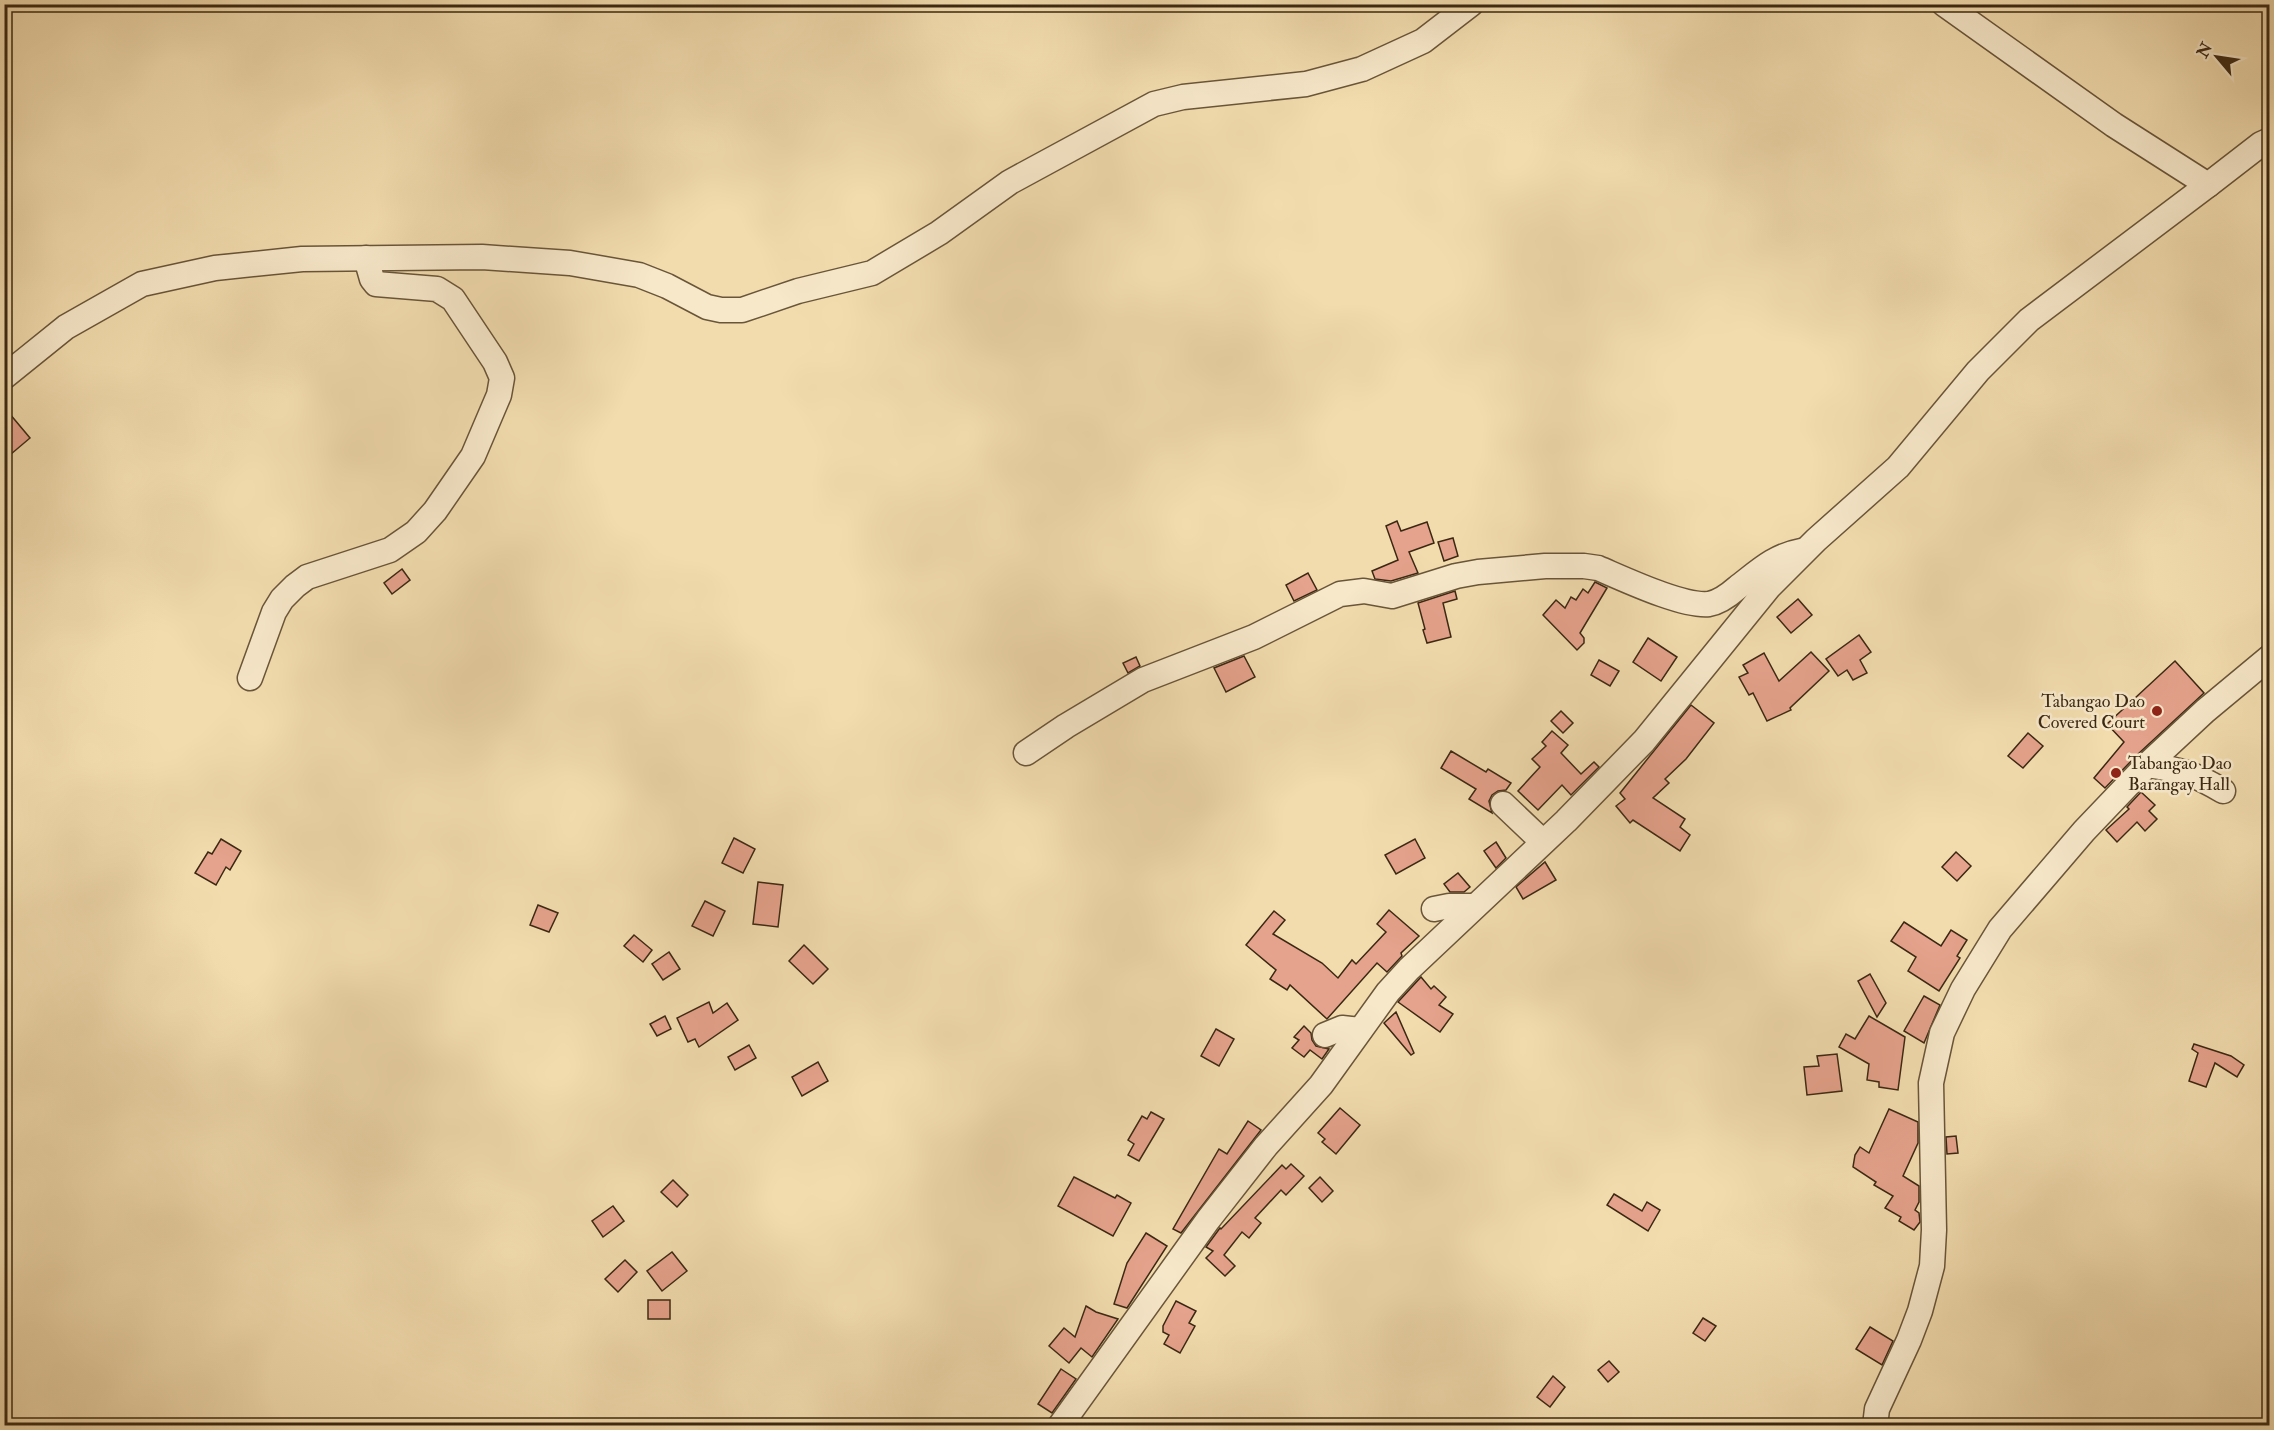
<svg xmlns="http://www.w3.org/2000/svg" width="2274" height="1430" viewBox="0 0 2274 1430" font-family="'IM FELL Double Pica',serif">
<rect width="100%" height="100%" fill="#f2dcae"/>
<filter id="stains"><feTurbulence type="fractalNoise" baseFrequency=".00333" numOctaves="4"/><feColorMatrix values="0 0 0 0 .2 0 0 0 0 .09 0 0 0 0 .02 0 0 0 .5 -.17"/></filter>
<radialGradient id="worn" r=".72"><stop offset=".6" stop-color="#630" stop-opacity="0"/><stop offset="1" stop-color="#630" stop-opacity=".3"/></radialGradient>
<g fill="#e5a28c" stroke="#3b2812" stroke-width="1.5">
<polygon points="4,407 30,438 4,460"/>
<polygon points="1397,521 1401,531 1427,522 1434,543 1409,552 1418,573 1391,581 1375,579 1372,571 1398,560 1386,526"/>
<polygon points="1453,538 1458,556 1444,561 1438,542"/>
<polygon points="402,569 410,580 392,594 384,583"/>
<polygon points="1308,573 1317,590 1294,601 1286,585"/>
<polygon points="1595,582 1607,588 1580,633 1584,638 1584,643 1577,650 1543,615 1556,600 1565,608 1571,597 1576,600 1583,589 1588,593"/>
<polygon points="1455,591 1457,599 1443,603 1451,637 1427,643 1423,630 1425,629 1418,603"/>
<polygon points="1798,599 1812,615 1791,633 1777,617"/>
<polygon points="1859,635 1871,652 1860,660 1867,673 1853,680 1847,670 1838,676 1826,659"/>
<polygon points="1648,638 1677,657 1661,681 1633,662"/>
<polygon points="1811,652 1829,671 1790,708 1791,710 1767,721 1753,693 1749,695 1739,677 1748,673 1743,665 1764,653 1779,681"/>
<polygon points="1244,656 1255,677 1226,692 1214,668"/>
<polygon points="1136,657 1140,666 1128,673 1123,663"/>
<polygon points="1599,660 1619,671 1610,686 1591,675"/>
<polygon points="2175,661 2204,693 2137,755 2105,788 2094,778 2124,742 2107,724"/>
<polygon points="1691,705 1714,723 1686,759 1665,779 1669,783 1653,798 1685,819 1680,827 1690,835 1680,851 1633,820 1630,823 1616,806 1625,799 1620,793"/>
<polygon points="1561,711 1573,723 1563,733 1551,721"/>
<polygon points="1552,731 1568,745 1561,753 1581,774 1594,762 1599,767 1571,795 1562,785 1538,810 1518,791 1540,767 1532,759 1546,746 1542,742"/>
<polygon points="2028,733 2043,746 2023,768 2008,756"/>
<polygon points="1451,751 1486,772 1488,769 1511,783 1506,790 1498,791 1492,795 1489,801 1492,813 1469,799 1476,789 1441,768"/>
<polygon points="2141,792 2155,805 2149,811 2157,819 2145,831 2137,822 2117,842 2106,830 2129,809 2127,807"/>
<polygon points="734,838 755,849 743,873 722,863"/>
<polygon points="221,839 241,851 230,870 226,867 216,885 195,873 208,852 212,854"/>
<polygon points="1415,839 1425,858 1396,874 1385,855"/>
<polygon points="1496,842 1506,858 1496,868 1484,851"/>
<polygon points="1956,852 1971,866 1957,881 1942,867"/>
<polygon points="1545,862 1556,880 1523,899 1516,887"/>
<polygon points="1458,873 1470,887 1464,892 1450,892 1444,884"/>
<polygon points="758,882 783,885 778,927 753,924"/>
<polygon points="705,901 725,911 713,936 692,926"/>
<polygon points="538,905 558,913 549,932 530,925"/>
<polygon points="1389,910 1419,936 1401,953 1402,956 1387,972 1377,963 1327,1019 1290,985 1287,990 1270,979 1276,970 1246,945 1274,911 1285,920 1273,934 1322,963 1338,978 1352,960 1356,964 1386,932 1377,924"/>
<polygon points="1904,922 1941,946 1951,930 1967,940 1957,956 1960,958 1939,991 1908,971 1916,957 1891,941"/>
<polygon points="634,935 652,950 643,962 624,946"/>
<polygon points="804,945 828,969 813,984 789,961"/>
<polygon points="669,952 680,969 663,980 652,964"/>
<polygon points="1870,974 1886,1003 1877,1017 1858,981"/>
<polygon points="1421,977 1431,989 1434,986 1446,997 1439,1005 1453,1014 1440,1032 1398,1002"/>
<polygon points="1924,996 1940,1005 1924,1043 1904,1031"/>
<polygon points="709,1002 713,1013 727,1003 738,1020 699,1047 695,1039 688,1042 677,1018"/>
<polygon points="1396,1012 1414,1053 1411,1055 1384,1023"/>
<polygon points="665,1016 671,1029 657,1036 650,1024"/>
<polygon points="1869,1016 1905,1037 1898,1090 1879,1087 1879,1082 1867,1080 1869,1064 1839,1047 1846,1034 1855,1039"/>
<polygon points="1304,1026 1311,1033 1312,1040 1316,1046 1329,1049 1322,1059 1310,1050 1304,1057 1292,1048 1299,1040 1294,1037"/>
<polygon points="1216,1029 1234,1039 1219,1066 1201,1056"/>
<polygon points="2194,1044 2231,1056 2244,1065 2237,1077 2215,1063 2206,1087 2189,1081 2198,1053 2192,1049"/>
<polygon points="749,1045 756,1058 735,1070 728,1057"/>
<polygon points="1837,1054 1842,1091 1807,1095 1804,1067 1819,1066 1817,1056"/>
<polygon points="818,1062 828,1081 802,1096 792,1077"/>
<polygon points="1340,1108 1360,1125 1336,1154 1322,1142 1325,1139 1318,1133"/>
<polygon points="1889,1109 1918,1122 1918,1143 1903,1176 1919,1186 1919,1202 1915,1210 1919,1213 1920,1222 1914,1230 1899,1221 1901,1217 1885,1208 1893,1196 1874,1185 1876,1182 1853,1167 1855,1155 1860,1147 1869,1153"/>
<polygon points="1151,1112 1164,1119 1139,1161 1128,1155 1134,1144 1128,1140 1142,1116 1147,1119"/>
<polygon points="1248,1121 1261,1130 1181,1233 1173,1229 1219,1149 1227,1154"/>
<polygon points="1956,1136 1958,1153 1947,1154 1946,1137"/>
<polygon points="1291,1164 1304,1176 1286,1195 1281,1190 1255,1218 1261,1223 1249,1238 1242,1232 1224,1255 1235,1266 1225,1276 1206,1258 1213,1251 1206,1247 1220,1228 1221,1229 1282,1165 1286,1169"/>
<polygon points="1074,1177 1115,1198 1117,1195 1131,1203 1113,1236 1058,1206"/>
<polygon points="1320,1177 1333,1191 1322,1202 1309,1188"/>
<polygon points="673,1180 688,1195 677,1207 661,1192"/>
<polygon points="1614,1194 1642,1211 1647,1202 1660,1210 1648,1231 1607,1205"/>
<polygon points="613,1206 624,1221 603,1237 592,1221"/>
<polygon points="1146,1233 1167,1246 1127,1308 1114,1304 1127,1263"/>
<polygon points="672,1252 687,1271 662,1291 647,1271"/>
<polygon points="625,1260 637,1272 618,1292 605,1279"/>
<rect x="648" y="1300" width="22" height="19"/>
<polygon points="1176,1301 1196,1311 1189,1323 1195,1326 1180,1353 1164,1344 1169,1335 1163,1332 1163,1326"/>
<polygon points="1086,1306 1096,1312 1118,1319 1092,1357 1081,1348 1069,1363 1049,1346 1064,1328 1075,1337"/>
<polygon points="1703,1318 1716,1326 1705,1341 1693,1333"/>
<polygon points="1870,1327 1893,1341 1882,1365 1856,1349"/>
<polygon points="1609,1361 1619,1372 1608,1382 1598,1370"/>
<polygon points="1061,1369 1076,1379 1052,1413 1038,1404"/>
<polygon points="1553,1376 1565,1387 1550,1407 1537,1397"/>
</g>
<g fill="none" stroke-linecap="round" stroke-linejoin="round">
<g stroke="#695539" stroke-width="27">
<g id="minor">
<polyline points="1944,4 2114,125 2208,185 2261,144 2270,140"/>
<polyline points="4,377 66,327 142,284 215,268 302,259 482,257 570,263 639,275 667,286 707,307 721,310 742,310 798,291 872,273 939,233 1010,182 1154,104 1183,97 1306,84 1362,69 1423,41 1471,4"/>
<polyline points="250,678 274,612 282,599 295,586 307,577 390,550 416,532 435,511 473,456 499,395 502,378 495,362 453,299 437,289 376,284 372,279 366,258"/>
<path d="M1026,753L1066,726L1143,680L1254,637L1340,594L1364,591L1392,596L1456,576L1478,572L1545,566H1584L1598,568C1624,579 1683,607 1709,604C1720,602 1729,595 1737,588C1758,572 1774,556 1801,551"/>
<path d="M2147,765C2182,770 2193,773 2223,791"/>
<polyline points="1503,804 1543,842"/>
<polyline points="1434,909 1449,906 1475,906"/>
<polyline points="1325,1035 1342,1028 1360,1030"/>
<polyline points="1060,1426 1208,1220 1266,1146 1321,1085 1388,992 1409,969 1566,821 1644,741 1769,587 1816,540 1898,467 1978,371 2029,320 2208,185"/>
<polyline points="1875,1426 1877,1409 1909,1340 1920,1311 1932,1266 1934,1230 1931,1083 1942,1033 1963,989 2000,929 2084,831 2147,765 2205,711 2270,657"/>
</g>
</g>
<use href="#minor" stroke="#f7e8ca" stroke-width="24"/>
</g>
<g fill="#8f2418" stroke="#f7e8ca" stroke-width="2">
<circle cx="2157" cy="711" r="6"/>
<circle cx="2116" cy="773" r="6"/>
</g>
<g text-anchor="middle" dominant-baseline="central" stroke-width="5" stroke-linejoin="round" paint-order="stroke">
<g font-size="18" fill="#3b2812" stroke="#f7e8ca" text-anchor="end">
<text x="2145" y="701">Tabangao Dao<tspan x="2145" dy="21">Covered Court</tspan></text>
<text x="2128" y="763" text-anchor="start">Tabangao Dao<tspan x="2128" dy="21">Barangay Hall</tspan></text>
</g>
</g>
<rect width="2274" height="1430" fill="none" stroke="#f2dcae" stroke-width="24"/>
<rect x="6" y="6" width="2262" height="1418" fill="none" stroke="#3b2812" stroke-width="3"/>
<rect x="12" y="12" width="2250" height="1406" fill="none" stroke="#3b2812" stroke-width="1.5"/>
<g transform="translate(2217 57) rotate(299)" stroke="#f7e8ca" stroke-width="4.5" paint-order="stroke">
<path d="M0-4.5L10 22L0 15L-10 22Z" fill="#3b2812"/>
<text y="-9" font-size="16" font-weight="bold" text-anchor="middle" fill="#3b2812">N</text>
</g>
<rect width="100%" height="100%" filter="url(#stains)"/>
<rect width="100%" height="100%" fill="url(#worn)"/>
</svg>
